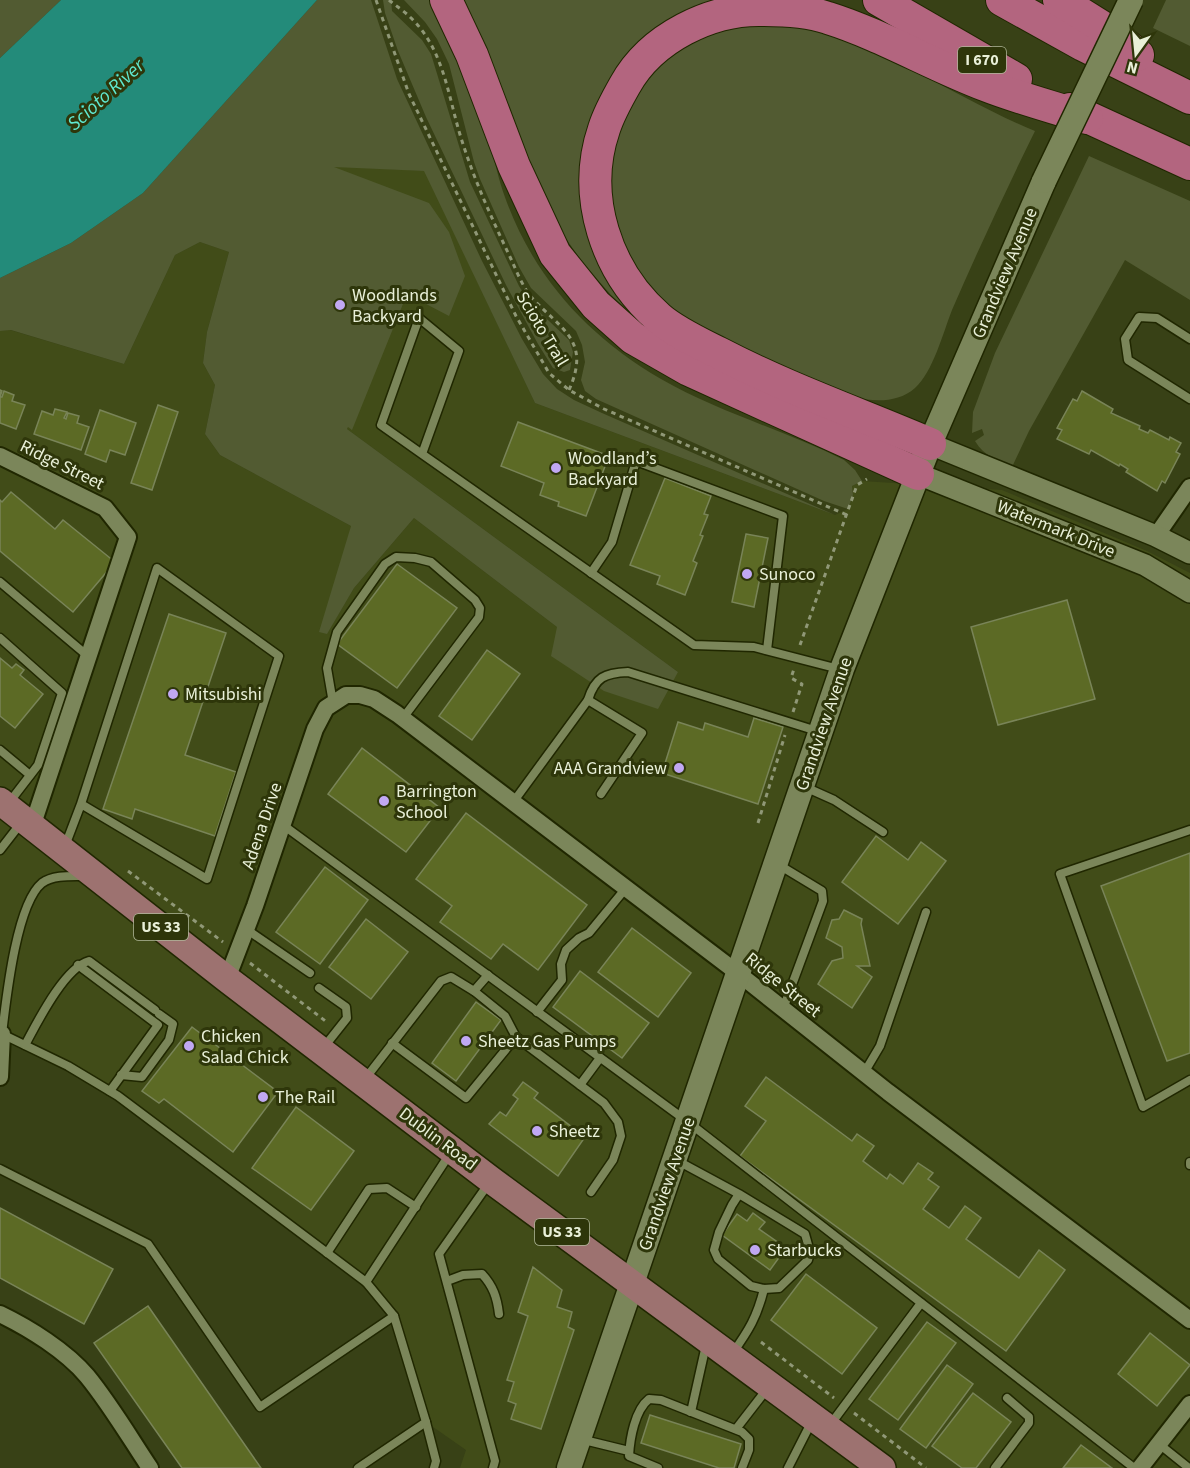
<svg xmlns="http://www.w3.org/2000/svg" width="1190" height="1468" viewBox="0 0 1190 1468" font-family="'Source Sans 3',sans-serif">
<rect width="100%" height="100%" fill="#384116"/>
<polygon fill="#414c18" points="332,166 425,171 535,403 835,515 848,509 853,495 852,486 862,481 1002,490 1147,551 1190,573 1190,1468 460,1468 466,1450 426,1422 394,1316 366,1282 124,1101 2,1034 0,1077 0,331 10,330 124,364 175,255 200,242 229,252 207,332 203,363 215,385 205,434 220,455 351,526 327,633 354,588 414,518 557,627 678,672 347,429 349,423 257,362"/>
<g fill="#525b32">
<polygon points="0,0 61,0 0,58"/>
<polygon points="317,0 371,0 397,79 482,261 522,339 543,374 557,389 574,400 602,413 835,515 535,403 424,171 334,167 429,203 449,232 465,276 449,316 407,294 352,430 348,427 347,429 678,672 658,709 604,691 551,656 557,627 414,518 354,588 327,634 319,632 351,526 220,455 205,434 215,385 203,363 207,332 229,252 200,242 175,255 124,364 11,330 0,331 0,278 71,243 143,193"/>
<polygon points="383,0 391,0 392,11 422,40 431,54 470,182 519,286 529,302 569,340 573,352 570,370 564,372 553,368 538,344 506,285 426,117 398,51 385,13"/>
<path d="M404,0H432C453,44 472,89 487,135C494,156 498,179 506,200C535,279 589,337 661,379C718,412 784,430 844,460L855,470L862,481L852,486L853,495L848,509L824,501L596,399L585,391L581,380L585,362L582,345L576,331L531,288L519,267L480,179L474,162L449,64L437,39L425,22Z"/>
<polygon points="457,0 754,0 677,22 587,158 649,329 611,295 583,263 562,233"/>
<polygon points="1166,0 1190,0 1190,46 1153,28"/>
<path d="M744,23C761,24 782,22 799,26C882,44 957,99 1035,131C1006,190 978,250 952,310C943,333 933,372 915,388C898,403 874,402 854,397L735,348L694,325L648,290L619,240L608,180L614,134L649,74L667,56L713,28Z"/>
<path d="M1089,156L1190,201V300L1125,260L1029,431L1012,467C997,460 984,456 975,441L984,435L982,429L972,433L973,412L995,353Z"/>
</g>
<polygon fill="#238b7a" points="61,0 317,0 143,193 71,243 0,278 0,58"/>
<g fill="#5c6a25" stroke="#798458" stroke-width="1.5">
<polygon points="0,390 2,391 0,397 2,397 4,391 14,395 12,401 25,405 16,429 0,423"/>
<polygon points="1082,391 1113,409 1111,413 1140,426 1139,429 1148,433 1150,430 1169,440 1170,437 1181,443 1176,452 1180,454 1165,483 1162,481 1157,491 1126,472 1128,469 1120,464 1119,466 1091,450 1089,454 1057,439 1062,430 1057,428 1073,399 1077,401"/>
<polygon points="158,405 178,412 152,490 131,483"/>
<polygon points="55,409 67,412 64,418 66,419 68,413 79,416 77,423 89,427 81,450 34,434 42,411 53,415"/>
<polygon points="100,410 136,423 125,455 110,450 106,462 85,454"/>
<polygon points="518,422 609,456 586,516 558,506 559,502 540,495 544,483 501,466"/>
<polygon points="665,478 711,496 704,514 708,515 700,535 703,536 693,561 697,563 685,595 657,584 660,576 630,565"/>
<polygon points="11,492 55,529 63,520 115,562 73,612 0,551 0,500 2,502"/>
<polygon points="746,534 768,538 754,607 732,602"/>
<polygon points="397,564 457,608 397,688 337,644"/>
<polygon points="1067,600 1095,699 998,725 971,627"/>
<polygon points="169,614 226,633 185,755 236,772 215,836 135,809 132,819 103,809"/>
<polygon points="487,650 520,674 472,740 439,716"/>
<polygon points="0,658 12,668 16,664 24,670 20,675 43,694 15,728 0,716"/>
<polygon points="754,718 783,727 758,804 662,773 678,722 703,730 705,723 748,737"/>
<polygon points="362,748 440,808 406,852 328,794"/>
<polygon points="466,813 587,905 538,970 503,944 491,959 440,922 452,906 416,879"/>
<polygon points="876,836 908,860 921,842 946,861 898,924 842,882"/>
<polygon points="1190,853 1190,1053 1167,1061 1101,886"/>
<polygon points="325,867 368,900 320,964 276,932"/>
<polygon points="844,910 862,919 861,924 870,966 857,966 872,977 852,1008 818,984 832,961 843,958 842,947 826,938 832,920 839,919"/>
<polygon points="366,919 408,952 371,999 329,967"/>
<polygon points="632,928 691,973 658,1017 598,972"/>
<polygon points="580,971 649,1023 622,1058 553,1007"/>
<polygon points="476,1002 501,1020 456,1081 432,1063"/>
<polygon points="192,1027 278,1092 233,1152 164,1099 159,1103 142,1091"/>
<polygon points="766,1077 852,1141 857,1134 874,1146 863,1161 887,1179 890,1174 903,1184 918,1163 933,1173 928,1179 939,1187 923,1209 949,1228 965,1206 981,1218 966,1239 1019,1278 1039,1250 1065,1270 1006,1351 740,1156 766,1121 745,1106"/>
<polygon points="523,1082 538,1093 534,1098 585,1137 558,1176 489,1124 500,1112 506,1116 518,1099 513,1095"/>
<polygon points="296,1107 354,1151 311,1210 252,1168"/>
<polygon points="0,1208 113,1269 84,1324 0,1278"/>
<polygon points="753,1213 765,1222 759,1229 786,1248 770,1270 722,1235 737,1214 747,1221"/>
<polygon points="533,1267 562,1290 557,1307 572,1312 568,1327 574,1330 541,1429 511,1419 516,1404 508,1401 514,1382 507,1380 528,1316 518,1312"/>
<polygon points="806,1274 877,1328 842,1374 771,1320"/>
<polygon points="148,1306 261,1468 182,1468 94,1343"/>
<polygon points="927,1322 956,1343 898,1420 869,1399"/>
<polygon points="1150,1333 1190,1365 1157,1406 1118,1374"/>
<polygon points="947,1365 973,1384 926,1448 900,1429"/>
<polygon points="973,1393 1011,1422 976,1468 962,1468 932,1446"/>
<polygon points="650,1415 741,1444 734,1468 719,1468 641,1443"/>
<polygon points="1081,1445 1112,1468 1063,1468"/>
</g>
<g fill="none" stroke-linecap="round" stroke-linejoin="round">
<g stroke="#202700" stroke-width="11">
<g id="service">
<polyline points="1190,339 1157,318 1139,317 1125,339 1128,360 1190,399"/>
<polyline points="422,454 459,351 419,318 381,425 422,454 694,645 754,647 839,669"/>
<polyline points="591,573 612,542 636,461 783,516 767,650"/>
<polyline points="0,582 89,657"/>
<polyline points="0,638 62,693 38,765 8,804"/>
<polyline points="588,700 642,733 601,794"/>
<polyline points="333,703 327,668 337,632 385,564 396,557 415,558 431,562 475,600 480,608 479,617 403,718"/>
<polyline points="0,750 30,775"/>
<polyline points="805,787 834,800 883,832"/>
<path d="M514,801L588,700C595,677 605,673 628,672L817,731"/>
<polyline points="283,825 688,1122 1134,1468"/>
<polyline points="1190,830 1060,874 1143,1107 1190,1080"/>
<polyline points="65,846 81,804 157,568 279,656 207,879 81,804"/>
<polyline points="0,850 21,823"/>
<polyline points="779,865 822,891 823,901 783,1009"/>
<polyline points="246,929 310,973"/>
<polyline points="78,965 158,1025 110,1091"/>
<polyline points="319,988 346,1007 347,1018 324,1047"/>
<polyline points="474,991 505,1016 516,1037 604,1103 618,1122 621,1136 613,1160 591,1192"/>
<polyline points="537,1012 562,980 561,964 566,950 579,938 589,933 626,888"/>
<polyline points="0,1033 68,1066 118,1096 366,1282"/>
<path d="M2,1034C6,1001 16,904 42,883C53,875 70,876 83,876"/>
<polyline points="392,1043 466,1098 516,1037"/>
<path d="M25,1045C37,1023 64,968 89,961L155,1010"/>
<polyline points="864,1073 880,1046 926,912"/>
<polyline points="121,1075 142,1077 169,1040 173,1024 159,1014"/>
<polyline points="365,1079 441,981 451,977 474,991 488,975"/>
<polyline points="580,1085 600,1058"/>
<polyline points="676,1160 739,1194 732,1205 719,1232 714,1250 718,1259 751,1286 764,1289 779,1288 808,1260 810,1252 805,1234 739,1194"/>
<polyline points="1190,1162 1190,1165"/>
<polyline points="0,1169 148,1244 260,1407 394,1316"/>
<polyline points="489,1183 439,1254 495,1461 493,1468"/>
<polyline points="327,1253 369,1189 387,1188 416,1207"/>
<path d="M447,1281L463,1275L482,1274C493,1286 497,1297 499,1314"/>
<path d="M732,1354C749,1330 757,1317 764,1289"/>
<polyline points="691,1412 706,1345"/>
<polyline points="426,1422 436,1461 434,1468"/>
<polyline points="830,1425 921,1303"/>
<polyline points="736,1429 767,1389"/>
<polyline points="580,1439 629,1451"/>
<polyline points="1159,1444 1189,1468"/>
<polyline points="358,1468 426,1422 394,1316 366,1282 451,1152"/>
<path d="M658,1468L629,1456C630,1438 635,1410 649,1399L661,1400L742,1432L749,1439V1450L742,1468"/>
<polyline points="788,1468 812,1421"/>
<polyline points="995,1468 1029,1423 1029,1417 1007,1398"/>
</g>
</g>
<g stroke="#202700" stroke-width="20">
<g id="minor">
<polyline points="0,456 105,508 128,537 32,827"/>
<polyline points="1156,536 1190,487"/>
<polyline points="227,979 255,906 315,729 326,708 346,695 360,695 374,699 397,714 739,974 888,1092 1190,1320"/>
<polyline points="0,1077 2,1034"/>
<path d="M0,1314C29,1328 66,1351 87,1376C110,1404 130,1438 150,1468"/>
<polyline points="1140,1468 1190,1404"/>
</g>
</g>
<g stroke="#202700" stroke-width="24">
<g id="tertiary">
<polyline points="930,444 1156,536 1190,553"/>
<polyline points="918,474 1145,565 1190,592"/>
</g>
</g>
<g stroke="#202700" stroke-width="27">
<polyline id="secondary" points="569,1468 842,669 930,444 1044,181"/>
</g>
<g stroke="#202700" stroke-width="30">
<polyline id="primary" points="0,801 227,979 491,1180 882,1468"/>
</g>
<g stroke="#202700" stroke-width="34">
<g id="motorway">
<polyline points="446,0 472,55 514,166 555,254 596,305 633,338 689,370 918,474"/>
<polyline points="879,0 1016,79"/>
<polyline points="1002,0 1083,45 1190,98"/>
<polyline points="1059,0 1107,30 1138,55"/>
<polyline points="1070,109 1190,164"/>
<path d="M930,444C860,414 786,388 719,353C699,343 675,332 659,318C606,272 581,196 604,129C609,113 617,99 625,85C651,38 711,8 764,10C785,10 808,11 828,18C882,35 932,65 985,85C1018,98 1053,107 1087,118"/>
</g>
</g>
<g stroke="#909877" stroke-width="3" stroke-dasharray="4.5 4.5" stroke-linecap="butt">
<polyline points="376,0 409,94 516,316 549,373 569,390 604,409 847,515"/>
<path d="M389,0C396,6 404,11 410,17C445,50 448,98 462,141C475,182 493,221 511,259C517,272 523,288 533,299C562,330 591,341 569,390"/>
<polyline points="800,645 857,485 867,479"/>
<polyline points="793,712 802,684 791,678 794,669"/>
<polyline points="758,823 785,735"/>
<polyline points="128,871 223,942"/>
<polyline points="250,963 328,1023"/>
<polyline points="761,1342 834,1398"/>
<polyline points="854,1413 926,1468"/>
</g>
<use href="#service" stroke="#7b865a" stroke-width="8"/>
<use href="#minor" stroke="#7b865a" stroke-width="16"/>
<use href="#tertiary" stroke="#7b865a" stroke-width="21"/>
<use href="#secondary" stroke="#7b865a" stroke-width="24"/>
<use href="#primary" stroke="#9d7270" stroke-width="27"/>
<use href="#motorway" stroke="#b3657f" stroke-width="32"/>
<g stroke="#202700" stroke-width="27" stroke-linecap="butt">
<polyline id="secondary-bridge" points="1044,181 1131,0"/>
</g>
<use href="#secondary-bridge" stroke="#7b865a" stroke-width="24"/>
</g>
<g fill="#c1a8f3" stroke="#2e360a" stroke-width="2">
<circle cx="340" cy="305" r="6"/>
<circle cx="556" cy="468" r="6"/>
<circle cx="747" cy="574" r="6"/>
<circle cx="173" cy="694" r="6"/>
<circle cx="679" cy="768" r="6"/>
<circle cx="384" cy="801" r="6"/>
<circle cx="466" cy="1041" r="6"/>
<circle cx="189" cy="1046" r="6"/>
<circle cx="263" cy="1097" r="6"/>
<circle cx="537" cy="1131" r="6"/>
<circle cx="755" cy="1250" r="6"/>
</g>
<g text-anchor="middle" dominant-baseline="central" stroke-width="6" stroke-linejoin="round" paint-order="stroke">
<g fill="#2e360a" stroke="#b1b89a" stroke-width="1.5">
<rect x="958" y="47" width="48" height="26" rx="4.5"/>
<rect x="134" y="914" width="54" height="26" rx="4.5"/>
<rect x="535" y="1219" width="54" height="26" rx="4.5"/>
</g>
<g font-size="16" font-weight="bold" fill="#e9f0d8">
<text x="982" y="60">I 670</text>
<text x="161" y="927">US 33</text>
<text x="562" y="1232">US 33</text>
</g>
<g font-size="18" fill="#e9f0d8" stroke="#2e360a">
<text transform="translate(1005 273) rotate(-67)">Grandview Avenue</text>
<text transform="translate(542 329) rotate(59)">Scioto Trail</text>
<text transform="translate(62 465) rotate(26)">Ridge Street</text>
<text transform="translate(1056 529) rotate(22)">Watermark Drive</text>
<text transform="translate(824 724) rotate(-71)">Grandview Avenue</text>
<text transform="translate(262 826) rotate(-71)">Adena Drive</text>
<text transform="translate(783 985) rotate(39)">Ridge Street</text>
<text transform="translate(438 1139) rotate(37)">Dublin Road</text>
<text transform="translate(667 1184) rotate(-71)">Grandview Avenue</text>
</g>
<g font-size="18" fill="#e9f0d8" stroke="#2e360a" text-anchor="start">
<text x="352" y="295">Woodlands<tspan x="352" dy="21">Backyard</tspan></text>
<text x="568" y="458">Woodland’s<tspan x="568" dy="21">Backyard</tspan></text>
<text x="759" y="574">Sunoco</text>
<text x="185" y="694">Mitsubishi</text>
<text x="667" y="768" text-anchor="end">AAA Grandview</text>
<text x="396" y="791">Barrington<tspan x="396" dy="21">School</tspan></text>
<text x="201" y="1036">Chicken<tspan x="201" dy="21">Salad Chick</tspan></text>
<text x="478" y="1041">Sheetz Gas Pumps</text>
<text x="275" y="1097">The Rail</text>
<text x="549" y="1131">Sheetz</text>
<text x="767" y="1250">Starbucks</text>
</g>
<g font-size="20" font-style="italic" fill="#60e9d1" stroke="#2e360a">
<text transform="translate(106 95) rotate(-42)">Scioto River</text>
</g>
</g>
<g transform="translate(1136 54) rotate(195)" stroke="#2e360a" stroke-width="4.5" paint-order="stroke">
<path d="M0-4.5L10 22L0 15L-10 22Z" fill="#e9f0d8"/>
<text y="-9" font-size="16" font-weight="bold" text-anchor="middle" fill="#e9f0d8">N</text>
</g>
</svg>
